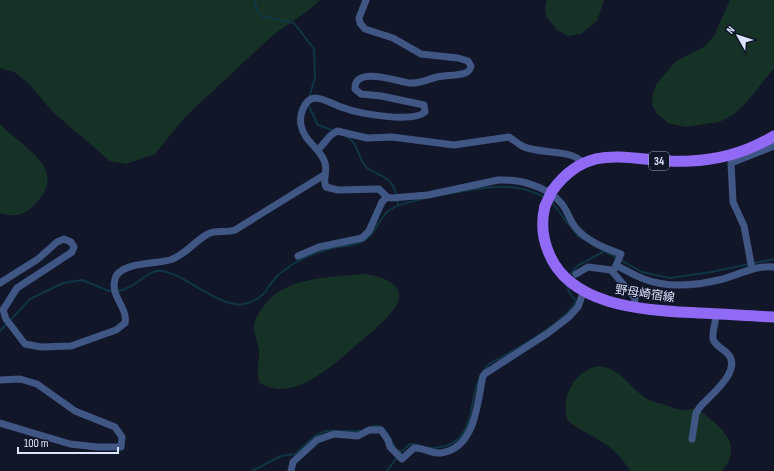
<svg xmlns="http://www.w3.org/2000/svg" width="774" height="471" viewBox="0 0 774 471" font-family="'Sofia Sans Condensed','Noto Sans JP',sans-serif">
<rect width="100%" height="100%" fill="#121629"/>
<g fill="#163227">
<polygon points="0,0 320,0 309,10 273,35 185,117 155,154 126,164 110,161 53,112 29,84 14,72 0,68"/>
<polygon points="547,0 604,0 597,21 581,34 568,36 557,30 546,16 545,9"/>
<polygon points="730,0 774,0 774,68 747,102 733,115 719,122 685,127 668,123 657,114 652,104 653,93 657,83 676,61 704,47 714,36"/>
<path d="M0,124C24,149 72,170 33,206C23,216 13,217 0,213Z"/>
<path d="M364,274C376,275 403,282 399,299C396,312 371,333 360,342C337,361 294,405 260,383C255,371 260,362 259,350C258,342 254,335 254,326C255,319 259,312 263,307C284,276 329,278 364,274Z"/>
<path d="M599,366C625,370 629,389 649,400C655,403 660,403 666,405C679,410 683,412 696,408C718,425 746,442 722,471H630C614,442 592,439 568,421C560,398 574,370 599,366Z"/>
</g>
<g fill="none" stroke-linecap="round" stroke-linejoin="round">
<g stroke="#0f3645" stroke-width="2">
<polyline points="254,0 257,10 261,16 294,23 314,49 315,78 309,98"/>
<polyline points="308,104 318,125 335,131"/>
<path d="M346,136C358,142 358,158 366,167C373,173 384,175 390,182C396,188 397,198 398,205"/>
<polyline points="551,201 569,225"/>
<polyline points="572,228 577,235 583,239"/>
<polyline points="599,248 642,272 670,278 711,272 774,259"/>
<polyline points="570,275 577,266 603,252"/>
<path d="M117,291C137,289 146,269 162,271C188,275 223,312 248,303C267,297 266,287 278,275C281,272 287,269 290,266C301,259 313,253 326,250C337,246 350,247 361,242C376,236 378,217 391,209C406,200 488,185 507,187C520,187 532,191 544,197"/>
<polyline points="0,331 30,299 63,283 82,280 109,291 112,291"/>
<path d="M368,428C385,420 388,436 395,447"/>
<path d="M430,448C486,447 461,391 489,364C511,352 566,323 576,301L569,292L567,285"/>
<polyline points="398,450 401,452 410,444 418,445"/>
<polyline points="252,471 281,456 295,454 315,436 326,431 360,431"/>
<polyline points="387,471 397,457"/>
</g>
<g stroke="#405684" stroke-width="7">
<path d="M366,0L359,18L360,23L365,29L393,38L421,54L458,58L468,61L471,66C470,70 469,72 465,73C457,76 446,75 437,77C428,79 420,84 410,83C399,82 354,65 355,89L361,94L381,96L424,105L425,112C413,123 360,114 344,108C336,106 324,98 315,98C304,99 299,116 301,125C304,142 321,148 325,163C328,171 322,180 326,187L338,190L379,189L387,197L392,198L428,195L498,180C520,179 547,186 562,204C568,212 570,221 576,228C588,242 605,248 621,254L613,272"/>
<path d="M318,150L330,136L337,131L367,138L392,137L454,145L509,137C514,140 518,144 522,146C540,155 571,148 583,163"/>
<polyline points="298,256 319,247 362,238 369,231 382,202 387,197"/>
<path d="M617,266C626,270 635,276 644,279C669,289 699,285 723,279C740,274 756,265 774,267"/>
<polyline points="752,269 744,226 733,202 731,163 774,146"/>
<polyline points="576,274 588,267 611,270 635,298 634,308"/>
<path d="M0,283L38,259L57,242L64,239L71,242L74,247L72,252L17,288L3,310L6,319L25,344L41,347L71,346L116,330L125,323C128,307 110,297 115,279C119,262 156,264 170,260C186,255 194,241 208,234C215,230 226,233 235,230L324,175"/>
<polyline points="0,380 20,379 37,384 75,411 115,427 122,437 121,447 97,447 70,444 0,423"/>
<path d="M692,439L696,413L700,407C709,396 743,371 728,354C724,349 715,346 713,339C712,331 716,322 716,314"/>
<path d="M291,471L293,462L317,440L334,434L358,436L369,430H381L388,440L390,447L402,459L414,448C423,447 431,454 441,453C476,448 477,403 483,376L486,373L548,333L569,317L578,307L584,290"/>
</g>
<g stroke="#906af5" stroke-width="11">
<path d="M552,191C592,136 635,165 690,161C719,160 749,151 774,136"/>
<path d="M545,206C541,222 542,236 548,251C569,308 648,310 698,313C724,314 749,316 774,317"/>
</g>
<polyline stroke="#906af5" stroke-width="11" points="545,206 552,191"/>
</g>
<g text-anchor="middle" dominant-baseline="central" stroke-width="3" stroke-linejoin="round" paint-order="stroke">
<rect fill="#121629" stroke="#9fa6bd" stroke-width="1" x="649" y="152" width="20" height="18" rx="3"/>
<g font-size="11" font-weight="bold" fill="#dce4fd">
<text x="659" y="161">34</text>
</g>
<g font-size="12" fill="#dce4fd" stroke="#121629">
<text transform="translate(645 294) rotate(8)">野母崎宿線</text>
</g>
</g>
<g transform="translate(738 36) rotate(309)" stroke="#121629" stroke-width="3" paint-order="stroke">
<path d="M0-3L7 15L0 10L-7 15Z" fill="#dce4fd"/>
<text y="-6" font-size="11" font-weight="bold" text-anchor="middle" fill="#dce4fd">N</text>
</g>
<path d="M18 447v6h100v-6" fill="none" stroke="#dce4fd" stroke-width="2"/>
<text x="24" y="447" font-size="12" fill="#dce4fd" stroke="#121629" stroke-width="3" paint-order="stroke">100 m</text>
</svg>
